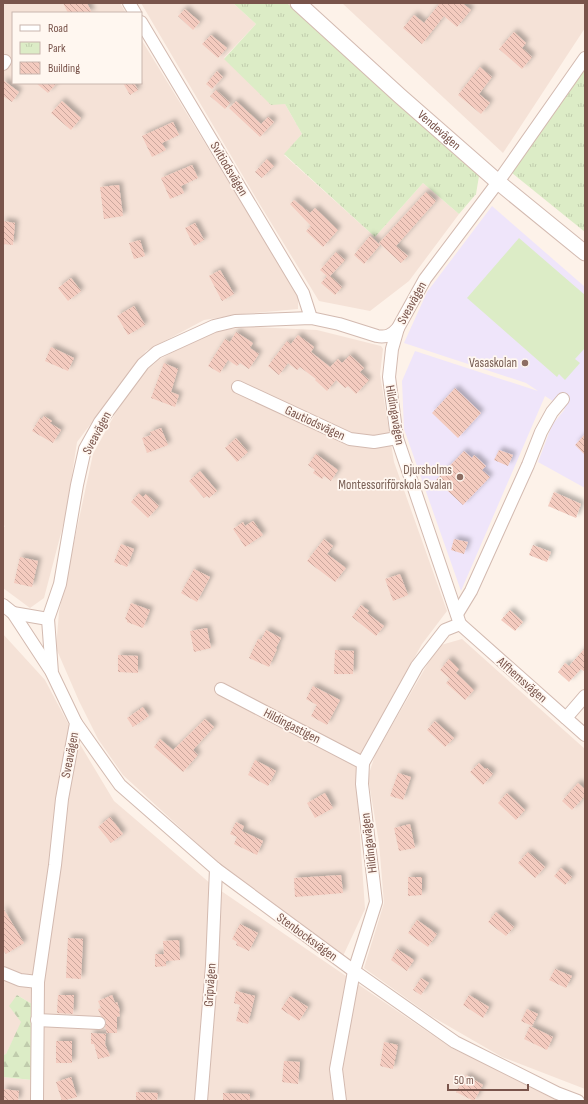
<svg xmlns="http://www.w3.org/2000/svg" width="588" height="1104" viewBox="0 0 588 1104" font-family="'Sofia Sans Condensed',sans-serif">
<defs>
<pattern id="forest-firs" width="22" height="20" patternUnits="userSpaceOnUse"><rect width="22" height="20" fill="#dcecc6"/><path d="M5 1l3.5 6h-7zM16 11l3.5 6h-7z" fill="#c0ccac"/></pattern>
<pattern id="park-tufts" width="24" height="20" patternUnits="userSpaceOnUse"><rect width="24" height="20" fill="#dcecc6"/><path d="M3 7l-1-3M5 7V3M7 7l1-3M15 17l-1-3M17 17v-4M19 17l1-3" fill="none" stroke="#c0ccac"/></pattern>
<pattern id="building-back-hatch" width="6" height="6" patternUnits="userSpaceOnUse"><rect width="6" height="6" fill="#f4cbbf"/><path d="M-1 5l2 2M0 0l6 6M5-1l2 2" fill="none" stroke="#caa79d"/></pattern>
<filter id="shadow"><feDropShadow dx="3.5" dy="-3.5" stdDeviation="2" flood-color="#0004"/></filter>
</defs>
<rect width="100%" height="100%" fill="#fdf2e9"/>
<g fill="#f5e2d7">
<polygon points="3,3 120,3 126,13 13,13 13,83 141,83 141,39 298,295 298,309 243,314 204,320 146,351 77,442 66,514 44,598 30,608 3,588 3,528 5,526 3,525"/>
<polygon points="141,3 233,3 256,24 224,58 285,104 302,134 284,155 375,237 423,183 459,214 409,281 370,311 319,301 259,203"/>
<polygon points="342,3 585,3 585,28 503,153"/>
<polygon points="253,327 317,330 381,346 383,349 380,374 394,462 447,611 422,644 363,750 356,777 365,909 343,956 225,869 123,775 98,739 79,701 56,648 59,612 93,454 115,414 142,374 160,359 188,344 220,330"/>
<polygon points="3,634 45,680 72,731 114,801 211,884 453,1049 569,1101 3,1101 3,1077 32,1080 32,1004 17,995 22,1022 6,1054 3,1055"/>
<polygon points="462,639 585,749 585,1089 502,1057 431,1016 364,968 384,903 379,843 368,777 375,755 431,658 441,645"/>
</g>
<polygon fill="#efe5fa" points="492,206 585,287 585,488 538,462 552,425 565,409 545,396 461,591 404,429 402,381 415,351 538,391 526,383 404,343 427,292"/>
<polygon fill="#dcecc6" points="519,238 585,295 585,348 575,359 580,363 565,380 559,374 557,377 467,298"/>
<polygon fill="url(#forest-firs)" points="17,995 32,1004 32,1080 3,1077 3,1055 6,1054 21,1022 9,1006"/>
<g fill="url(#park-tufts)">
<polygon points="233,3 287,3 469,166 479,176 476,194 459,214 423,183 375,237 284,154 302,134 285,104 271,105 224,59 256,24"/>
<polygon points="585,68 585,232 512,173"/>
</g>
<g fill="url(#building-back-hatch)" filter="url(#shadow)">
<polygon points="63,3 87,3 92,13 68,13"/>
<polygon points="440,3 462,3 471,10 457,27 444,16 422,44 403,28 414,15 424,23"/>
<polygon points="185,9 200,22 193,30 178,16"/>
<polygon points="514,32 526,43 522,48 532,57 522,69 499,49"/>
<polygon points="211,35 227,48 218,58 202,44"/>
<polygon points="480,67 492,77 479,94 490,103 481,114 458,95"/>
<polygon points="217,71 223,77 212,89 206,84"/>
<polygon points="3,80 19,92 12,102 3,96"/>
<polygon points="36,83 57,83 48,93"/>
<polygon points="123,83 134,83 138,90 130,95"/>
<polygon points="216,90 230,103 225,109 210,96"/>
<polygon points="62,101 81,118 71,130 51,113"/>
<polygon points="236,101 261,124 268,117 274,122 260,137 229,108"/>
<polygon points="173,122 179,135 162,143 166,150 152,157 142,136"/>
<polygon points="267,159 274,166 262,178 255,172"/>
<polygon points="192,165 198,178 181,186 184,193 170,199 161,178"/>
<polygon points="119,185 123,216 104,219 100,187"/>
<polygon points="426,192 436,201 396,246 408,256 401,263 379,243"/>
<polygon points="294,200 310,213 315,208 338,230 323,247 306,231 311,226 290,204"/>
<polygon points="3,221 15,223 13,245 3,244"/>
<polygon points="195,223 204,240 194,246 185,228"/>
<polygon points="370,236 380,245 364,264 354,255"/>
<polygon points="140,240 145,256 134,259 129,243"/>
<polygon points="336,252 345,260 330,276 342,287 335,295 321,283 327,276 320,270"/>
<polygon points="220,270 234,294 222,301 209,276"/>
<polygon points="71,278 81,291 68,301 58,288"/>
<polygon points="134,306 145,325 128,335 117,316"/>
<polygon points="236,332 253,343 250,348 259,354 249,369 240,363 237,366 228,360 220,373 208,366 225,339 230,342"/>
<polygon points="298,335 314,347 311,352 330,367 338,359 342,363 350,355 364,368 360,372 369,380 356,394 348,386 345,388 336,380 327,391 315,380 316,379 300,367 297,370 288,363 279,375 268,366 287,341 291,344"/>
<polygon points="51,347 74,358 68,371 45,361"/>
<polygon points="164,363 178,369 171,392 179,395 175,407 151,398"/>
<polygon points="455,388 481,413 458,438 432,413"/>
<polygon points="44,416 52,421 50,423 61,430 53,443 32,431 40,418 42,419"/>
<polygon points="161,428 168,445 147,453 142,438 151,435 150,432"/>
<polygon points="585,434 585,455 575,445"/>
<polygon points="236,438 248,452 237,462 225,448"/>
<polygon points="499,450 513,455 508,466 494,460"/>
<polygon points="464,451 472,458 474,455 486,466 482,470 490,477 463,505 436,480"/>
<polygon points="316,454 338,470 331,481 324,476 322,479 313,473 315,470 308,465"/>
<polygon points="200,471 217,491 209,498 207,496 204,498 189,481"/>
<polygon points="554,492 581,504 576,518 548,506"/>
<polygon points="139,493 143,497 146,494 159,506 148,518 131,502"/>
<polygon points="253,521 263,535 245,547 233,529 243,522 245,526"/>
<polygon points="324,539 333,546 327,554 346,568 335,582 307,561"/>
<polygon points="454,539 468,542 464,554 451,550"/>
<polygon points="121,544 134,549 127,567 114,562"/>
<polygon points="533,545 551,552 547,562 529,555"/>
<polygon points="20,557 38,561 32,587 14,583"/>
<polygon points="194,569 210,577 197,602 181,593"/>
<polygon points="400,574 408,595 393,601 385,579"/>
<polygon points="131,603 150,610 143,628 127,622 127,620 125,619"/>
<polygon points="361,605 369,611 367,613 384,626 376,636 352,617"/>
<polygon points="510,610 523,622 515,631 501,620"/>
<polygon points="207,628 211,648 194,652 190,631"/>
<polygon points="266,630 281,638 276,648 277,649 269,667 249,658 258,639 261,640"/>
<polygon points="585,648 585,672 581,669 569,682 558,672 565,663 569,666"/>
<polygon points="335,650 354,651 353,674 334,674"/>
<polygon points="118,655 138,656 138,673 118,672"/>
<polygon points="449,659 459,669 456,673 474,690 465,700 446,683 450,679 440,670"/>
<polygon points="313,686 340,700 327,725 311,716 317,705 306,699"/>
<polygon points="143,707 149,716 133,727 127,718"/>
<polygon points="205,719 214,727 193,750 198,755 183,772 154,747 160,739 173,750"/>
<polygon points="435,721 454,738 445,747 427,730"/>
<polygon points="255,760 276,771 268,786 248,775"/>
<polygon points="479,763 485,769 487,768 493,774 483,785 470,772"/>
<polygon points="398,773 411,777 403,800 390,796"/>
<polygon points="578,783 585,789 585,796 572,810 562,801"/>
<polygon points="325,793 333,808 315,818 307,803"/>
<polygon points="507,793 525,810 516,820 498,803"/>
<polygon points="110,817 123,834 111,843 98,827"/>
<polygon points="236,822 244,826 242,831 263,841 257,855 234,844 237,837 230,834"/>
<polygon points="410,824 415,848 399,851 394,828"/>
<polygon points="528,852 545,867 535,878 518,863"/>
<polygon points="561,868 572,877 565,885 554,876"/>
<polygon points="341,875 343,893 295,897 294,878"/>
<polygon points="408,877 422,877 422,895 408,896"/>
<polygon points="3,908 24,943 6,954 3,950"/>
<polygon points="496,912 514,927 506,936 488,922"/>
<polygon points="417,920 437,934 428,947 408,933"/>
<polygon points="240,924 258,933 249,951 236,945 237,942 232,939"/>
<polygon points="68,938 83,939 81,979 66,978"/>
<polygon points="179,940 180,960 166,961 166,966 155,967 155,954 164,954 163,941"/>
<polygon points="397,949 414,960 407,971 391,960"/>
<polygon points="555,969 572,976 566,988 549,980"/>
<polygon points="421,978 429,983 421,995 413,990"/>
<polygon points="236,991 255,996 248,1024 236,1021 240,1005 234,1003"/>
<polygon points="58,995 74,995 73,1014 57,1013"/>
<polygon points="112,995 115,1003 117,1002 120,1011 119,1011 120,1016 117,1017 117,1033 107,1033 105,1027 106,1020 101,1016 98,1009 101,1008 98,1001"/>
<polygon points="469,995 489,1007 483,1018 463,1005"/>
<polygon points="290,996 308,1007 299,1021 281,1009"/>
<polygon points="527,1009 538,1014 532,1026 521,1021"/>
<polygon points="530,1026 553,1037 547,1050 524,1039"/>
<polygon points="91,1033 106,1034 105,1044 110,1056 98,1059 94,1044 91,1044"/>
<rect x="56" y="1041" width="16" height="22"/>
<polygon points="384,1042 398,1045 393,1069 380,1066"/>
<polygon points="284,1061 300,1062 298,1084 282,1082"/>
<polygon points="466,1075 483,1085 474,1101 456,1092"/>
<polygon points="71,1077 77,1097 62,1101 56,1082"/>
<polygon points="3,1089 19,1091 18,1101 3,1101"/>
<polygon points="136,1092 158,1093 157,1101 136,1101"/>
<polygon points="223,1093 250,1094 250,1101 223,1101"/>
</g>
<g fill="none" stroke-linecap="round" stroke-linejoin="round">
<g stroke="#d3bab0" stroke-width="14">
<g id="minor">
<polyline points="129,3 135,13"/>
<polyline points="141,22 303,293 311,318"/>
<polyline points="3,64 5,61"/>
<polyline points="238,387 350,439 374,442 397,438"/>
<polyline points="3,605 13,613 51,671"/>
<polyline points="13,613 48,619"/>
<polyline points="457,614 471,591 528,465 541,432 552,412 563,399"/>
<polyline points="460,624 585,735"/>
<polyline points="221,689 363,763"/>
<polyline points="566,718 585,696"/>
<polyline points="76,723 120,785 216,869 354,971 455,1042 557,1093 578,1101"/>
<polyline points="3,973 20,980 38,982"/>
<polyline points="37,1020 99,1023"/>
<path d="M37,1101L38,982L55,865L62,799L76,723L52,673L48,619L60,584L77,485L85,449L100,422L143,364L157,352L214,326L235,321L311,318L339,324L377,336C386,338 392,335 398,328L425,279L498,182L585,58"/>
<polyline points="201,1101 212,965 216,869"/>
<polyline points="340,1101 336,1069 354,971 376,902 362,784 363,763 417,666 445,630 460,624 397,438 389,377 392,349 398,328"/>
</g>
</g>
<g stroke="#d3bab0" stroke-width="17">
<g id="tertiary">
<path id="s1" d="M298,3L400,96L498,182L585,253"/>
</g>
</g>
<use href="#minor" stroke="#fff" stroke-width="12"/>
<use href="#tertiary" stroke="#fff" stroke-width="15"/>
</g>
<g fill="#8d6e63" stroke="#fff7f0" stroke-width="1.5">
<circle cx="525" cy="363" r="4"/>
<circle cx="460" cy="477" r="4"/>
</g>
<g text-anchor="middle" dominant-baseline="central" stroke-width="3.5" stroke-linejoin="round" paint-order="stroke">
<g font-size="13" fill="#79544b" stroke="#fff7f0">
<text stroke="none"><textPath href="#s1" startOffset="190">Vendevägen</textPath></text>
<text transform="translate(229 169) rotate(59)">Svitiodsvägen</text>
<text transform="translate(412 303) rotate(-61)">Sveavägen</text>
<text transform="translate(395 415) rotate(80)">Hildingavägen</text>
<text transform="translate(315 423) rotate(25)">Gautiodsvägen</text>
<text transform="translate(97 433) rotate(-62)">Sveavägen</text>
<text transform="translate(522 680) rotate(41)">Alfhemsvägen</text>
<text transform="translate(292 726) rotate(27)">Hildingastigen</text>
<text transform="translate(70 755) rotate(-79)">Sveavägen</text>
<text transform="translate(369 843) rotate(-97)">Hildingavägen</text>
<text transform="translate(307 937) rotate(36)">Stenbocksvägen</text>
<text transform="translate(210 985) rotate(-86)">Gripvägen</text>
</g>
<g font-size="13" fill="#785e54" stroke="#fff7f0" text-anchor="end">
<text x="517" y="363">Vasaskolan</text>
<text x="452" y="470">Djursholms<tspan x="452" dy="15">Montessoriförskola Svalan</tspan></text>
</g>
</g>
<rect width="588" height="1104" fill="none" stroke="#79544b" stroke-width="8"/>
<rect x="12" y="12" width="130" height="72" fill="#fff7f0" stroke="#c9b6ae"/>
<rect x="20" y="25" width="20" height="6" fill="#ffffff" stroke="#c9b6ae"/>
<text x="48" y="32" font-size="12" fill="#79544b">Road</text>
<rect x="20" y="42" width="20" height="12" fill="url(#park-tufts)" stroke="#c9b6ae"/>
<text x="48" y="52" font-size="12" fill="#79544b">Park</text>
<rect x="20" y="62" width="20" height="12" fill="url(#building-back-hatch)" stroke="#c9b6ae"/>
<text x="48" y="72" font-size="12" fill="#79544b">Building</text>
<path d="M448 1084v6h80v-6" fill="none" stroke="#79544b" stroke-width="2"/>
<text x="454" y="1084" font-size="12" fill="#79544b" stroke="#fff7f0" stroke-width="3" paint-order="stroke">50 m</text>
</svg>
